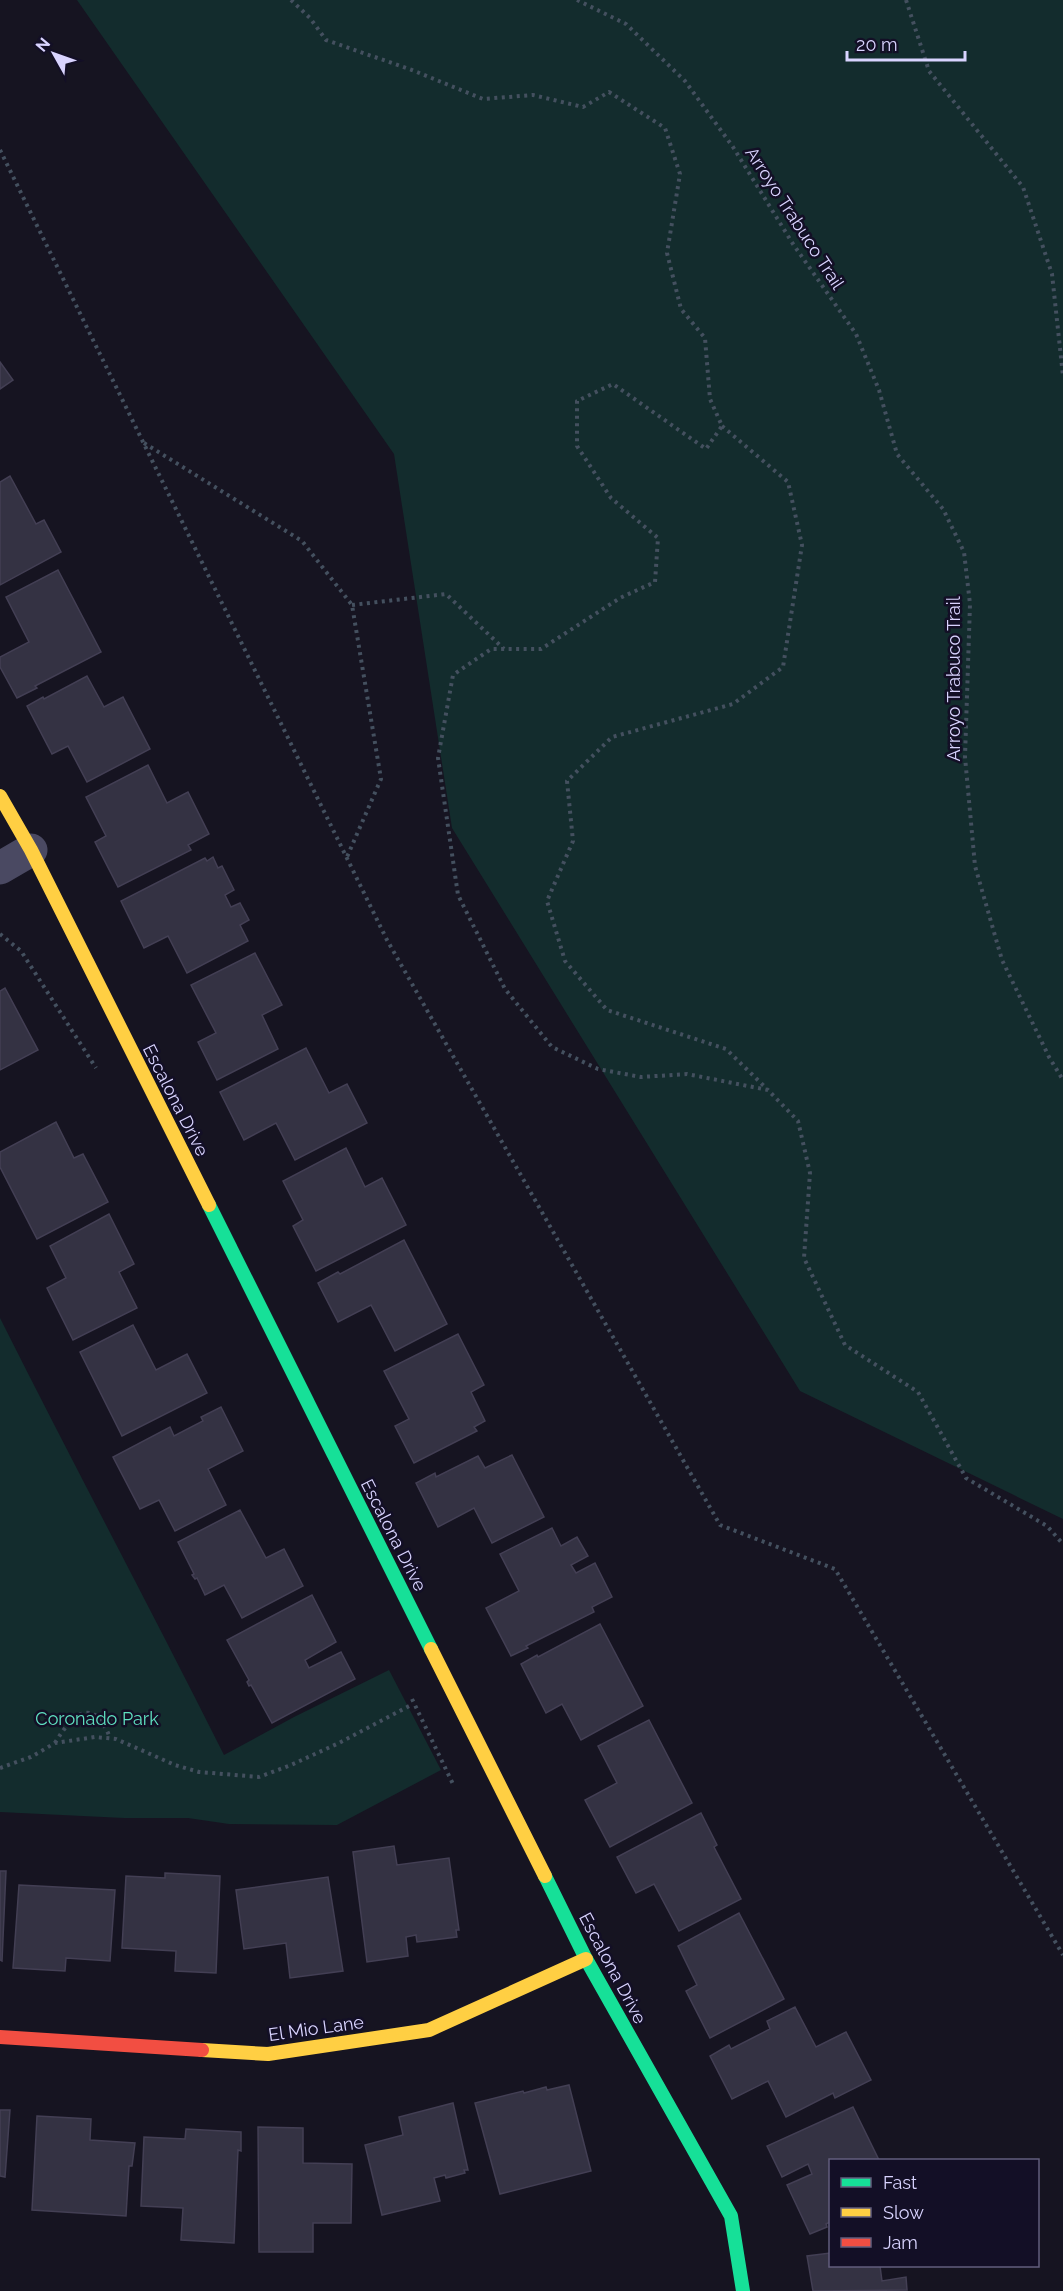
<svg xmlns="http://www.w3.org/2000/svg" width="1063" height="2291" viewBox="0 0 1063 2291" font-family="Raleway,sans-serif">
<rect width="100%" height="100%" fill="#161421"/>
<g fill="#132c2d">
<polygon points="77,0 1063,0 1063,1519 800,1391 452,828 394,454"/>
<path d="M0,1318C73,1464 151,1609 224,1755L294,1717L389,1670L441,1770L337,1825L229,1824L188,1818H124L0,1812Z"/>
</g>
<g fill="#343243" stroke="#433f54" stroke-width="1.5">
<polygon points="0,362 13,380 0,389"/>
<polygon points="10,476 36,524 44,520 61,552 0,585 0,482"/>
<polygon points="58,570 101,652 35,686 37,688 17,698 0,667 0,657 29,642 6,597"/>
<polygon points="87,676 104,707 123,697 150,749 87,782 68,746 52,754 27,706 43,697 44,699"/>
<polygon points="148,765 167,803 188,792 209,834 188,845 191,850 118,887 95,842 106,836 86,797"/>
<polygon points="213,857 218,868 222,866 234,890 225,895 231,907 240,903 249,920 240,925 248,941 187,973 168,936 144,948 121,901 205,858 207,861"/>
<polygon points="255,953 282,1005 262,1015 278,1049 217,1080 198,1042 216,1033 191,985"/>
<polygon points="5,988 38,1050 0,1070 0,991"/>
<polygon points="306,1048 329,1093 347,1084 367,1123 295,1160 276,1123 244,1140 220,1092"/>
<polygon points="56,1122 74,1158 83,1154 108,1202 37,1239 0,1167 0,1152"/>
<polygon points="346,1148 365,1187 382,1178 406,1225 316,1271 293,1226 303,1220 283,1181"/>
<polygon points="109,1214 134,1264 119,1272 137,1308 73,1340 47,1288 66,1278 50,1246"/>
<polygon points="404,1240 447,1324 395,1351 371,1305 338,1322 318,1283 338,1272 340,1274"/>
<polygon points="133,1325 156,1370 187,1354 207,1393 122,1436 80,1352"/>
<polygon points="458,1334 484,1385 471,1392 485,1421 474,1427 477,1431 414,1463 395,1426 409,1419 384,1371"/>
<polygon points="221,1407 243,1451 208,1469 226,1505 175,1531 159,1500 140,1509 113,1457 170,1427 174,1436 203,1421 201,1417"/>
<polygon points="512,1455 544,1517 492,1543 474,1508 438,1527 416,1483 435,1473 436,1477 478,1456 485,1468"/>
<polygon points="240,1510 266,1558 284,1549 303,1586 242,1618 224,1585 205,1595 197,1578 195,1579 192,1575 194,1574 178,1542"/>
<polygon points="552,1528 561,1546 577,1537 588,1556 571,1565 576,1573 595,1563 612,1597 592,1607 594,1612 526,1646 528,1648 511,1656 486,1608 519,1591 500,1554"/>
<polygon points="312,1595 336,1642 305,1660 309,1668 341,1652 355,1679 272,1723 251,1685 249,1686 247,1682 249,1680 227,1640"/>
<polygon points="600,1624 643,1706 581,1740 562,1704 546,1713 521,1664 537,1655 538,1657"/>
<polygon points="649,1720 692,1803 610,1847 585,1800 617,1783 598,1746"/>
<polygon points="701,1813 717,1845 714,1847 741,1899 679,1931 654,1884 636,1893 617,1857"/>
<polygon points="394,1846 397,1865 449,1858 459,1930 456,1930 457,1937 417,1942 416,1935 406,1937 408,1956 367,1962 353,1852"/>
<polygon points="0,1871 6,1871 2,1961 0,1960"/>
<polygon points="165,1873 220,1876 216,1973 175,1971 176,1951 122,1948 126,1876 165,1878"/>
<polygon points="328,1877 343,1971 290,1978 286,1943 244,1949 236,1890"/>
<polygon points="19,1885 115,1890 110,1961 66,1958 65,1971 13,1968"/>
<polygon points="739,1913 784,1999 710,2038 686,1991 697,1985 678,1946"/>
<polygon points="795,2007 816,2047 846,2032 871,2080 835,2098 833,2093 786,2117 768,2081 732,2099 710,2056 729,2045 731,2049 770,2029 767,2021"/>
<polygon points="569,2085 591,2171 500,2194 475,2103 523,2091 524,2093 546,2087 547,2090"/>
<polygon points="453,2103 468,2170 464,2170 465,2173 446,2178 445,2175 434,2178 440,2201 382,2215 365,2145 403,2135 399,2117"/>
<polygon points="853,2107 879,2160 830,2160 830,2222 826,2224 827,2227 810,2234 787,2185 812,2174 808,2164 782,2177 767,2146"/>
<polygon points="0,2110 10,2110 5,2177 0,2176"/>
<polygon points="37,2116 91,2119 90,2140 135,2143 132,2166 129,2166 126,2216 32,2210"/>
<polygon points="258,2127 303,2128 303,2163 352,2164 351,2223 313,2223 313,2252 259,2252"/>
<polygon points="186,2129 241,2132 241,2151 238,2150 234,2243 181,2240 183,2208 141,2206 144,2137 185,2139"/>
<polygon points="830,2253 830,2266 880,2266 882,2281 906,2277 907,2290 813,2291 807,2256"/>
</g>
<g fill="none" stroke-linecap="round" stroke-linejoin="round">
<g stroke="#44505f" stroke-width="4" stroke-dasharray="3 4.5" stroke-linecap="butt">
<polyline points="291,0 310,18 326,40 412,70 483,99 533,95 583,107 609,92 665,128 680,174 667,253 681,309 705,338 710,399 722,426 706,449 613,384 577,401 577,446 611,498 658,538 655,582 620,598 541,649 491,649 453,675 438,758 458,895 505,989 552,1047 598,1069 641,1077 687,1074 768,1090 798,1121 810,1173 804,1258 845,1345 918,1392 966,1478 1047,1526 1063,1544"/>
<polyline points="577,0 626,24 685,81 733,147 793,244 856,334 879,390 897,454 943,509 964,552 970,604 965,757 975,866 1002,960 1049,1057 1063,1080"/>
<polyline points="906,0 929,71 1023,187 1052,274 1063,376"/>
<polyline points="0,150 387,940 720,1525 835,1569 1063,1955"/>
<polyline points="722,426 788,482 802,545 783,667 733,704 612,737 567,781 573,841 547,901 565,961 607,1010 726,1049 767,1089"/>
<polyline points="144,443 302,541 352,605 381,779 347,857"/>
<polyline points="352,605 446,594 504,649"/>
<polyline points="0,934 21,951 96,1068"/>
<polyline points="412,1699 453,1784"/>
<path d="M55,1743C72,1714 94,1695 110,1738"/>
<polyline points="0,1768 31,1757 55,1743 95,1737 116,1739 175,1765 199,1772 259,1777 291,1765 339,1743 413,1704"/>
</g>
<polyline stroke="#4a4962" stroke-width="33" points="0,868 31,850"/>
<g stroke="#16e098" stroke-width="14">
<polyline points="209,1205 431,1649"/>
<polyline points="545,1876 586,1959 731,2216 743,2291"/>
</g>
<g stroke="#ffcf43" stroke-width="14">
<polyline points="0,796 31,850 209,1205"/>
<polyline points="431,1649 545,1876"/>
<polyline points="202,2050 268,2054 429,2030 586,1959"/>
</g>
<polyline stroke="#f24e42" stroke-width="14" points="0,2037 202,2050"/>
</g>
<g text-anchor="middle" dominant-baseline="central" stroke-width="5" stroke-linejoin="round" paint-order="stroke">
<g font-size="18" fill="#d9d4ff" stroke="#130f26">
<text transform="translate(795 218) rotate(57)">Arroyo Trabuco Trail</text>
<text transform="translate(953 679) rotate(-90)">Arroyo Trabuco Trail</text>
<text transform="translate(176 1100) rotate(63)">Escalona Drive</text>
<text transform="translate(394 1535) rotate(63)">Escalona Drive</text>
<text transform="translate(613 1968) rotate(62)">Escalona Drive</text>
<text transform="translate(316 2028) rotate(-8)">El Mio Lane</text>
</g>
<g font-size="18" fill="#5fe0c0" stroke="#130f26">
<text x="97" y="1718">Coronado Park</text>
</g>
</g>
<rect x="829" y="2159" width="210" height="108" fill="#130f26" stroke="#625e7d" stroke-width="1.5"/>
<rect x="841" y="2178" width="30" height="9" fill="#16e098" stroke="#625e7d" stroke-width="1.5"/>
<text x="883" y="2189" font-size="18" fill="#d9d4ff">Fast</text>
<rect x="841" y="2208" width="30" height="9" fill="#ffcf43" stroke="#625e7d" stroke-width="1.5"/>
<text x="883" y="2219" font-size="18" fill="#d9d4ff">Slow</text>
<rect x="841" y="2238" width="30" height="9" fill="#f24e42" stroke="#625e7d" stroke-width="1.5"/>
<text x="883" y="2249" font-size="18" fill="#d9d4ff">Jam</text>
<g transform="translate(54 54) rotate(310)" stroke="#130f26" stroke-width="4.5" paint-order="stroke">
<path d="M0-4.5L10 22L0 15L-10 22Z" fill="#d9d4ff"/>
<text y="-9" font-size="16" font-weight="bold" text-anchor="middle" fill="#d9d4ff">N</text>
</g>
<path d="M847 51v9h118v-9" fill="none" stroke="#d9d4ff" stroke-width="3"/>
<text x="856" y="51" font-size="18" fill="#d9d4ff" stroke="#130f26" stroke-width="4.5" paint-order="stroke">20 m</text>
</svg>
